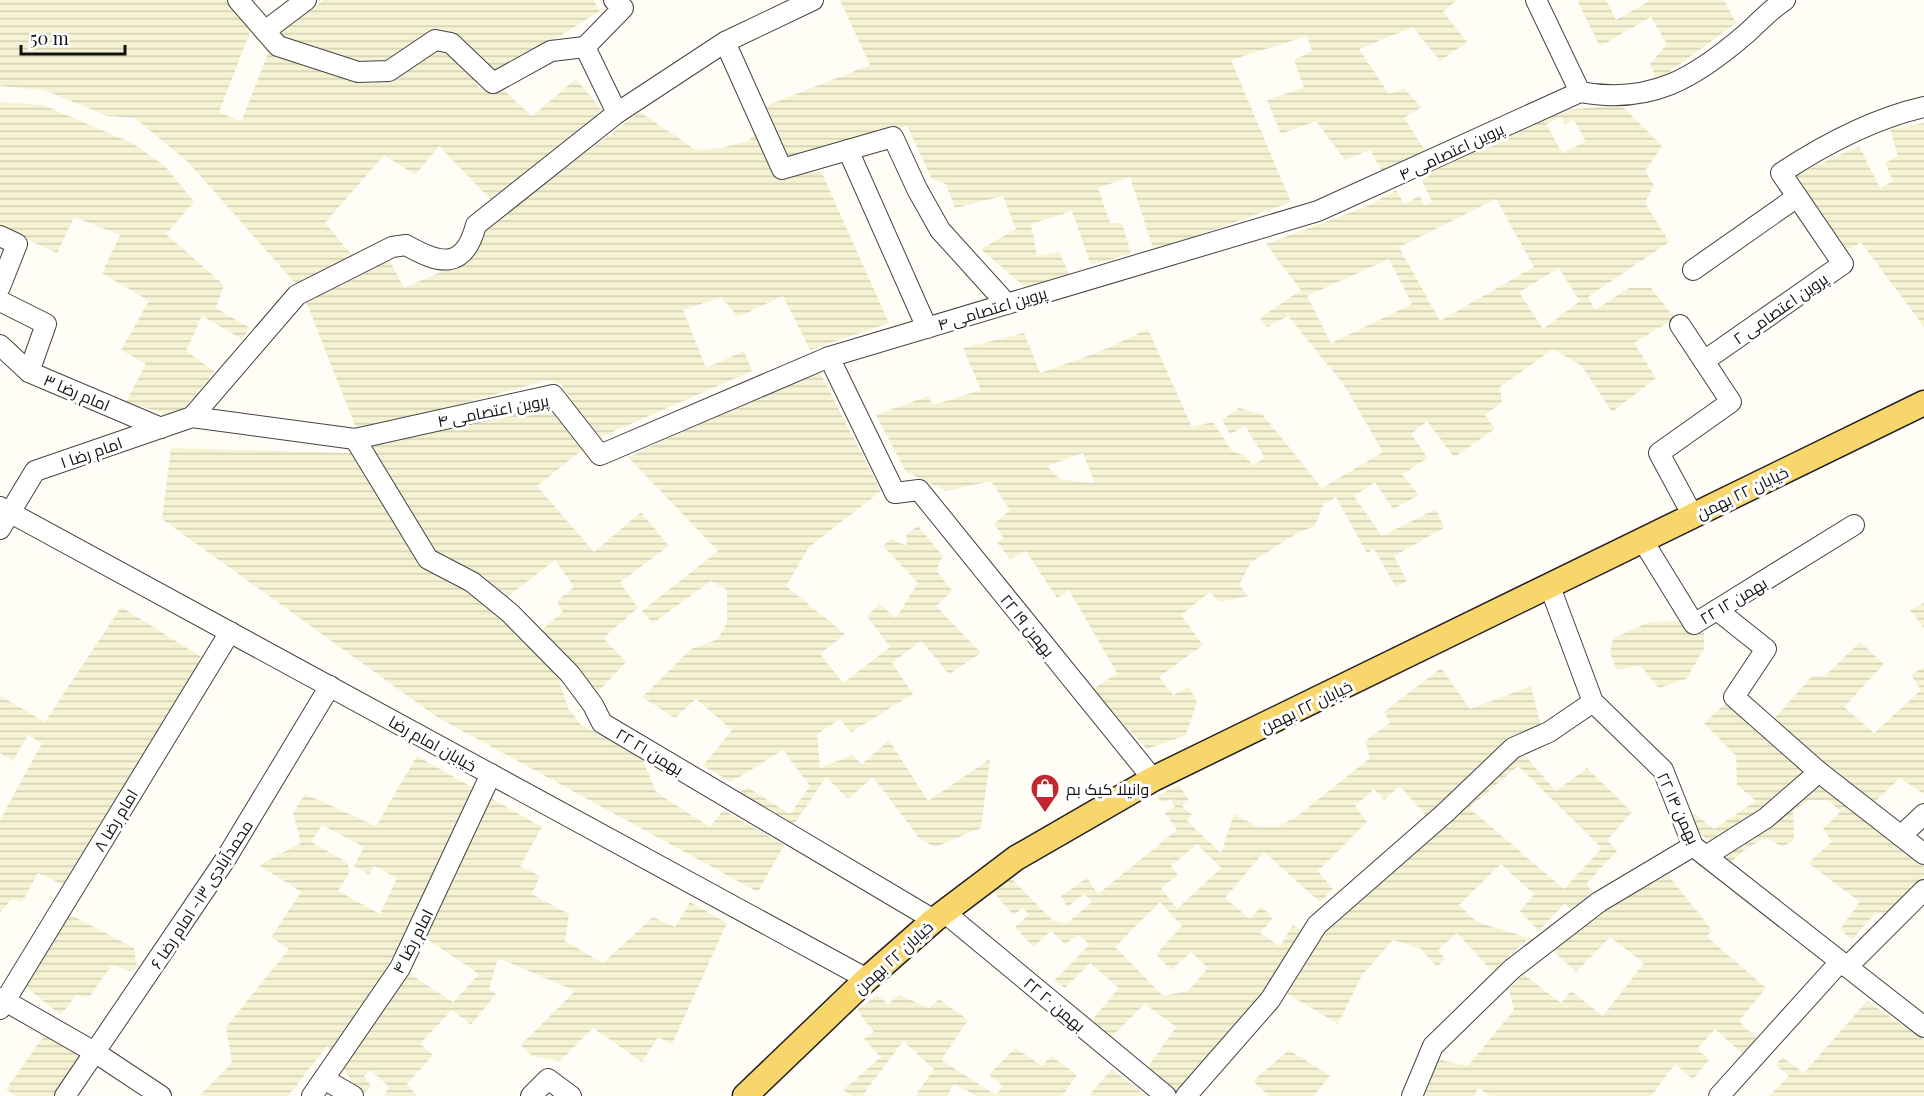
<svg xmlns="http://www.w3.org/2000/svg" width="1924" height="1096" viewBox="0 0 1924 1096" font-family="'Playfair Display',Cairo,serif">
<defs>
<pattern id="farmland-rules" width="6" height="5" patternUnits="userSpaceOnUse" patternTransform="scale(1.5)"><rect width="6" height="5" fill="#f6f3d4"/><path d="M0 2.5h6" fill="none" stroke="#d2cfb5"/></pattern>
</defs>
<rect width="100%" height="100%" fill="#fffdf5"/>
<g fill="url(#farmland-rules)" fill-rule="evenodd">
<polygon points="0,0 227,0 252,27 219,112 241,122 269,51 368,80 442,46 472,74 479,88 499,86 532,116 576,79 603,111 493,202 439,146 415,175 384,155 325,223 352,255 296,284 188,162 135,118 108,116 44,90 0,86"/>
<polygon points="324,0 593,0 600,11 498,74 482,65 453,37 384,68 349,64 275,37"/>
<polygon points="840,0 1457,0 1443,12 1467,42 1440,61 1413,27 1359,49 1389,94 1404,88 1421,107 1404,118 1426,152 1383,173 1370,150 1345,160 1316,121 1281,134 1267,100 1304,88 1294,60 1312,51 1307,36 1231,60 1291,202 1154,251 1130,177 1098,188 1110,223 1122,223 1131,254 1091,265 1072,211 1031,224 1037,256 1059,252 1070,276 1027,289 981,249 1016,229 1003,196 955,208 946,184 932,179 907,126 786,160 763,107 870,65"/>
<polygon points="1577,0 1606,0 1616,20 1651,0 1724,0 1736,23 1657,81 1650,64 1667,44 1651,17 1600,46"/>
<polygon points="0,102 43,105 132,143 165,166 194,202 166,234 224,285 216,308 250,328 242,339 202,316 186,351 215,372 176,417 126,402 146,364 121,350 149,301 102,273 120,235 74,217 57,253 0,227"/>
<path d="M1621,105L1662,146L1645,171L1654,185L1645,203L1669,242L1588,297L1595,310L1629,288H1651L1675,318L1634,343L1656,378L1612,412L1582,366L1553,349L1500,387L1502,402L1485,415L1495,429L1454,457L1427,421L1411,434L1428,458L1402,474L1419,495L1393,509L1375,482L1354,496L1382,536L1436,509L1444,528L1394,556L1407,581L1396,587L1374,549L1367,553L1336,497L1323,505L1315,526L1296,534L1251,562L1239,585L1248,596L1220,602L1210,592L1181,615L1203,645L1159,677L1173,695L1189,687L1197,702L1186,735L1147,749L1092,690L1117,673L1069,590L1057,598L1026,551L1010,559L997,542L1004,538L994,524L1010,510L991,481L946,491L906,472L876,415L928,396L933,405L981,390L963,348L1024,333L1040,373L1099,352L1148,329L1192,427L1213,422L1232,451L1245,456L1253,465L1265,458L1245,426L1230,434L1222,420L1239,408L1262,414L1322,488L1383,452L1344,385L1288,316L1267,327L1260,318L1301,290L1266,244L1368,206L1396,190L1404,204L1420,196L1425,206L1432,202L1419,174L1553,111ZM1561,117L1565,124L1574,120L1586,142L1562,153L1546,124ZM1496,199L1534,267L1440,321L1399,247ZM1389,259L1412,304L1331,343L1307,296ZM1559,268L1580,301L1543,329L1519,292ZM1083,453L1095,483L1061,480L1047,466Z"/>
<polygon points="640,112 696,150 722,148 748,141 760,130 781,176 821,171 889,323 810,350 783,296 738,317 721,297 683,310 706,368 744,351 752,371 596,439 561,384 547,380 372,429 356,428 305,299 389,259 404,288 445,270 463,261 484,229"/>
<polygon points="1924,123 1924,327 1861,242 1844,253 1794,176 1859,146 1880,188 1893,181 1885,163 1898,156 1890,129"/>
<polygon points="818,369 881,491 809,547 786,586 845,634 820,654 843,683 890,647 867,616 879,604 896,618 918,583 883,546 891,539 907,546 906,534 918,526 943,556 936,570 952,591 936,606 981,653 949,674 921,641 892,663 913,694 851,732 840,719 817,734 820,768 852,755 862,764 889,740 928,801 990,759 981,828 935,847 920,839 873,777 848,799 826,777 792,827 738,794 747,787 790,814 810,786 783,750 731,782 703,766 732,730 696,699 675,718 642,697 691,649 718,639 727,623 727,590 711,581 653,623 642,611 718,551 628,457"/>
<polygon points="548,403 582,450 537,486 594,552 641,512 669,546 620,582 638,608 603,638 626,662 595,695 538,633 563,612 557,601 574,587 555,560 504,599 431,553 363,448"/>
<polygon points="171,448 353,453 416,556 469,588 555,669 568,708 581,725 641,756 656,792 710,827 723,810 784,845 758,892 437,717 162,519"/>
<polygon points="1924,603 1924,628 1910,610"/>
<polygon points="121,607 203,658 64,885 38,873 22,902 12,899 0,912 0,820 42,743 28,735 13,761 0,753 0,696 45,722"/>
<polygon points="1688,621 1704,632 1704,649 1686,679 1659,688 1640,665 1617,670 1610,653 1613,638 1650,622"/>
<polygon points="1860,642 1884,664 1844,707 1874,733 1921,690 1911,675 1924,667 1924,794 1900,778 1863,813 1924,861 1924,891 1893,911 1874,914 1852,940 1840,929 1860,902 1808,863 1832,842 1823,829 1841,811 1827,800 1809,800 1793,812 1794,840 1782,847 1767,838 1748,847 1731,862 1686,820 1695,814 1714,829 1756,801 1737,785 1736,756 1704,723 1728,701 1764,730 1812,676 1825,676"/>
<path d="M1441,668L1470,709L1531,686L1541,727L1498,748L1427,817L1400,786L1384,800L1374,789L1355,806L1367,822L1318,871L1333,889L1320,902L1264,852L1225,898L1250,919L1261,906L1273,918L1260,933L1280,946L1293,925L1305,933L1248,1014L1176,1094L1145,1071L1176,1027L1145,1004L1110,1038L1091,1021L1119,988L1090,963L1065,988L1054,981L1090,944L1078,935L1065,944L1051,931L1033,947L1015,927L1029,915L1023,908L1013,915L992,890L1011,878L1052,920L1066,924L1092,902L1085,894L1067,907L1061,896L1087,878L1098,894L1177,830L1165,813L1175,807L1171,799L1162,803L1157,796L1179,785L1189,800L1182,806L1192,815L1187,821L1221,853L1234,814L1256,826L1276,827L1296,817L1370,758L1365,741L1390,723L1384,712ZM1197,844L1221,868L1177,909L1161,888L1178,875L1171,866ZM1160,902L1182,926L1156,954L1171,970L1191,952L1208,968L1188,991L1163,996L1115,947Z"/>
<path d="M1520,750L1556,791L1587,768L1632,812L1607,840L1617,851L1586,884L1597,897L1574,914L1565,903L1539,931L1520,911L1534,894L1501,864L1459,905L1477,922L1529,938L1492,971L1457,933L1438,950L1445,959L1437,967L1421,949L1393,940L1362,975L1338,1024L1283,991L1321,928ZM1518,766L1602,848L1564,889L1469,808Z"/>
<path d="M417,756L542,827L520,866L540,876L532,894L569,914L565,941L603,963L653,917L675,927L690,902L727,923L672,1044L658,1037L642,1062L593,1028L560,1061L532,1056L521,1045L575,991L498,958L489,989L496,994L471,1025L452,1010L420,1044L433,1055L407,1084L417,1096H384L389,1087L371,1070L364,1076L371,1086L362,1095L327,1046L288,1096H199L232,1063L226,1027L289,949L271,937L301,892L259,865L301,843L293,813L305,794L376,826ZM322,825L364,847L354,866L369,875L374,866L397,878L380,914L338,891L350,871L347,862L311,842ZM412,929L479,974L453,1002L390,961Z"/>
<polygon points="1668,875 1712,930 1707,937 1766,988 1739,1021 1756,1038 1743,1054 1715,1029 1697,1049 1709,1060 1693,1079 1675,1064 1651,1096 1491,1096 1478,1088 1474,1096 1421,1096 1437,1059 1468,1066 1514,1010 1509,990 1523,974 1561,1003 1571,991 1603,1016 1644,963 1610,937 1576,972 1553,951 1597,914"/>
<polygon points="67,913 134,948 137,969 129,971 112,965 89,997 76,995 61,1015 25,986"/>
<polygon points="877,995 888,1004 899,995 929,1008 939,999 968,1020 941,1060 996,1095 1003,1086 989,1075 1015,1048 1042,1066 1051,1056 1077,1075 1062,1096 977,1096 954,1084 947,1096 915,1096 934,1069 903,1041 862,1096 853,1096 843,1090 881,1057 864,1039 874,1032 857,1010"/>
<polygon points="1867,1001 1924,1040 1924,1096 1769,1096 1789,1076 1776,1065 1782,1057 1804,1073"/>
<polygon points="44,1036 83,1057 53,1096 16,1096 6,1089"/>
<polygon points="1289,1050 1330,1076 1313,1096 1269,1096 1253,1081"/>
<polygon points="1112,1069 1146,1096 1092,1096 1090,1094"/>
</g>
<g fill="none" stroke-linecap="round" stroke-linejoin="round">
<g stroke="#444" stroke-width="22">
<g id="minor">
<polyline points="238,0 278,46 358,72 389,71 435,40 451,43 493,83 551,51 585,47"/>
<polyline points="1536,0 1580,92"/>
<polyline points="265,31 306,0"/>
<polyline points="725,42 782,169 893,137 917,189 940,230 1007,304"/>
<polyline points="617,113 725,42 813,0"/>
<polyline points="848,150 927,328"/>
<polyline points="0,236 17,244 0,287"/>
<polyline points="1693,270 1797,197"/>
<polyline points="0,301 46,324 29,372"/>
<polyline points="1680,325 1731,402 1659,453 1693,516"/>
<polyline points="0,345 29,372 161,428"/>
<polyline points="829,357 895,493 919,490 1153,779"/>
<path d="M1704,361L1843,264L1781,173C1825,144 1872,119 1924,107"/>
<path d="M192,417L297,295L392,247L406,245C439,264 464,271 476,225L617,113L585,47L623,8L614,0"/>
<polyline points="355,439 428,559 472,582 510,613 570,674 593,705 602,723 934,920"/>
<polyline points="0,507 867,979"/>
<path d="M0,529L35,471L192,417L355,439L553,395L600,455L829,357L1318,211L1580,92C1651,105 1695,78 1747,33C1759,22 1771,9 1785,0"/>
<polyline points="1643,541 1694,624 1854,525"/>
<polyline points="1550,587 1593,702 1663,770 1693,846 1924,1027"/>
<polyline points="1717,610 1766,649 1734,697 1819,772 1924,854"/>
<polyline points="1901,836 1924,814"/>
<polyline points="1706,856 1766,818 1819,772"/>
<polyline points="944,912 1166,1096"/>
<polyline points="1847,967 1924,890"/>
<polyline points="0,998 96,1053 161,1096"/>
<polyline points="0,1009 230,632"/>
<polyline points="324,1079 353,1096"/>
<polyline points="65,1096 225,860 330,686"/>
<polyline points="312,1096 400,968 491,774"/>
<polyline points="531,1096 548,1079 571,1096"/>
<polyline points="1186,1096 1270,1000 1317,925 1445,813 1513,748 1549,732 1593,702"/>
<polyline points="1412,1096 1433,1046 1512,969 1599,902 1693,846"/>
<polyline points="1719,1096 1840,962"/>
</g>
</g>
<g stroke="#222" stroke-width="27">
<polyline id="major" points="745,1096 867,979 934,920 1016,858 1153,779 1924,403"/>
</g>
<use href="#minor" stroke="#fff" stroke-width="20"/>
<use href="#major" stroke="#f9d66b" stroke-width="24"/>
</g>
<defs>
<g id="shop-pin" transform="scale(1.5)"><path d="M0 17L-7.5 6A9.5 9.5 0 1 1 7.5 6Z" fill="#c4262e" stroke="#fff"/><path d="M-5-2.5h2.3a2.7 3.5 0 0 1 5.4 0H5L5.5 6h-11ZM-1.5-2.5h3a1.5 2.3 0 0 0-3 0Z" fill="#fff"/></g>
</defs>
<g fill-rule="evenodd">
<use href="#shop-pin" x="1045" y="788"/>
</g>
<g text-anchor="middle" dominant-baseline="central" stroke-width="6" stroke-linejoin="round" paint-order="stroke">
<g font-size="16" fill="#111" stroke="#fff">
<text transform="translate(1451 151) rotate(-25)">پروین اعتصامی ۴</text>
<text transform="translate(992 308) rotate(-17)">پروین اعتصامی ۴</text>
<text transform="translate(1780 308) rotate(-35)">پروین اعتصامی ۲</text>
<text transform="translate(77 392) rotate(23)">امام رضا ۳</text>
<text transform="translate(493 410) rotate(-11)">پروین اعتصامی ۴</text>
<text transform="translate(91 452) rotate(-19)">امام رضا ۱</text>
<text transform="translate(1742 492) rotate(-26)">خیابان ۲۲ بهمن</text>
<text transform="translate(1733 600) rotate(-31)">۲۲ بهمن ۱۲</text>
<text transform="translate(1028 625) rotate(51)">۲۲ بهمن ۱۹</text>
<text transform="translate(1306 706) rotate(-26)">خیابان ۲۲ بهمن</text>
<text transform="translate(433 743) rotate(29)">خیابان امام رضا</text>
<text transform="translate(650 751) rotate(31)">۲۲ بهمن ۲۱</text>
<text transform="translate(1679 808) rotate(65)">۲۲ بهمن ۱۴</text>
<text transform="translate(115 820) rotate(-59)">امام رضا ۸</text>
<text transform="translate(201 894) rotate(-57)">محمدآبادی ۱۳- امام رضا ۶</text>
<text transform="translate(412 941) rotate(-63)">امام رضا ۴</text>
<text transform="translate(893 957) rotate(-42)">خیابان ۲۲ بهمن</text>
<text transform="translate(1055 1004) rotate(40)">۲۲ بهمن ۲۰</text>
</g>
<g font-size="16" fill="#111" stroke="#fff" text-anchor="start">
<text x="1066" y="788">وانیلا کیک بم</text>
</g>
</g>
<path d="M21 45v9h104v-9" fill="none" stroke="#111111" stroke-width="3"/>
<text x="30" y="45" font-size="18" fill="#111111" stroke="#ffffff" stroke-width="4.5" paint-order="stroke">50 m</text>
</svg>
